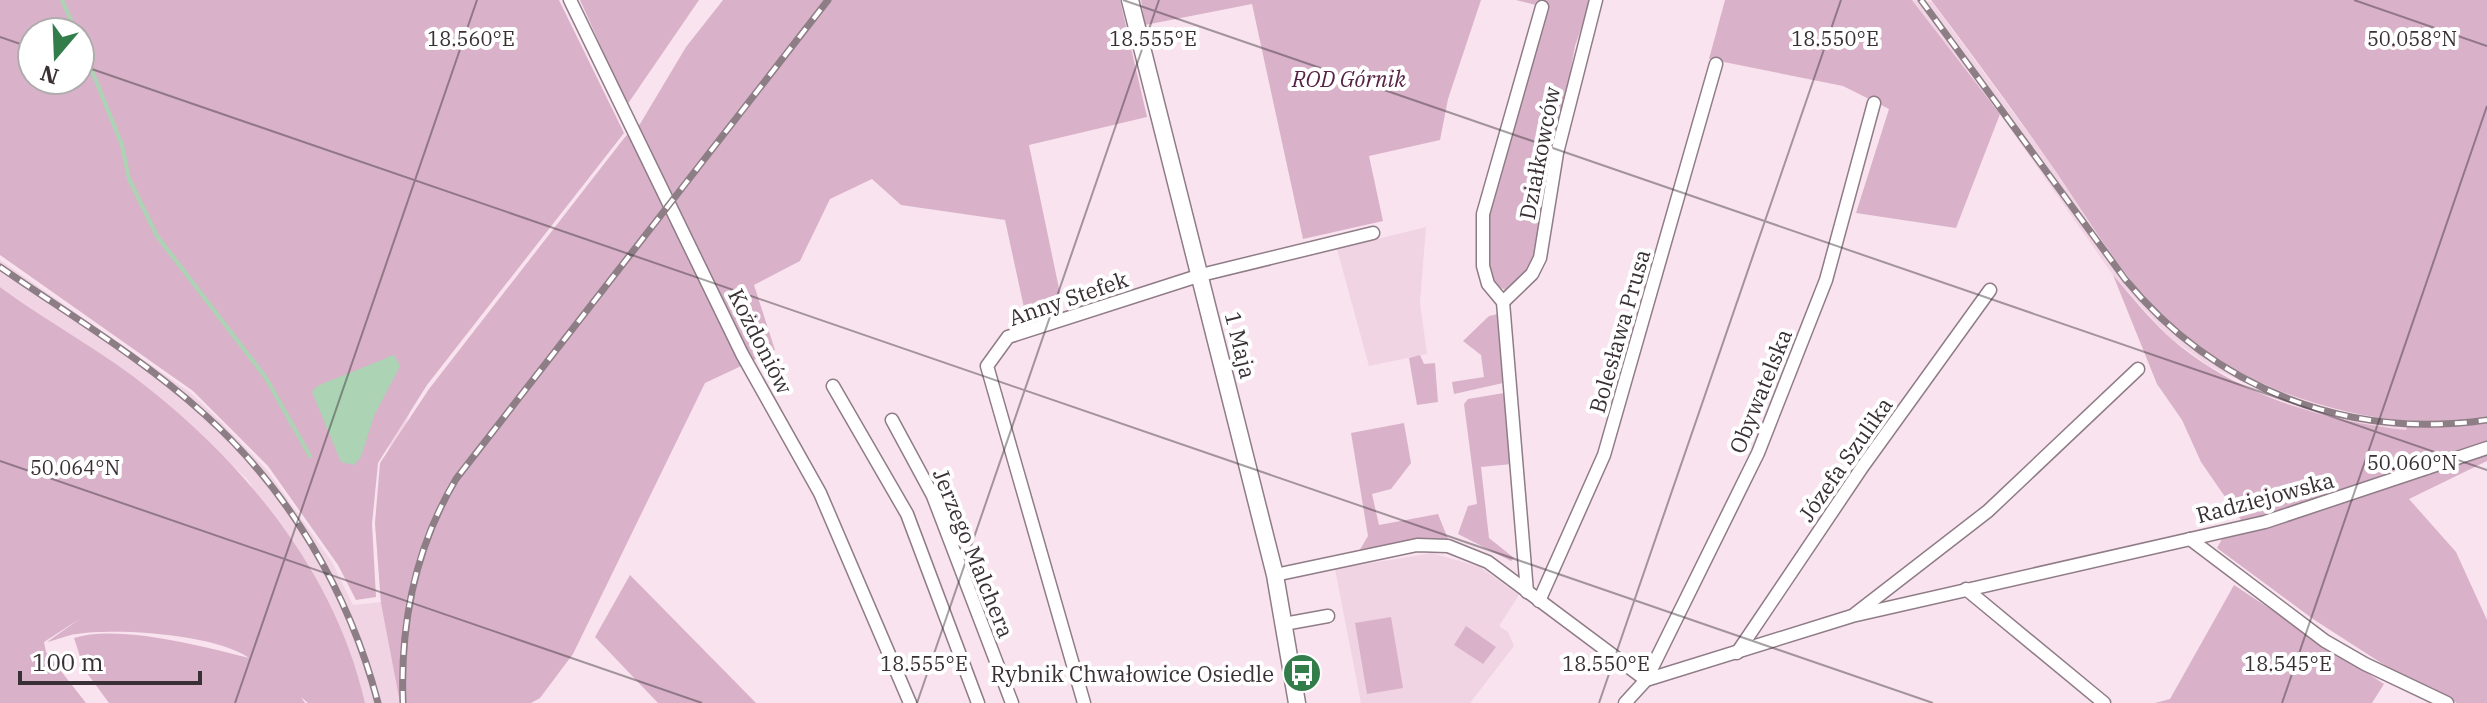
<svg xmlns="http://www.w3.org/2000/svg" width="2487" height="703" viewBox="0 0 2487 703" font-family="'IBM Plex Serif',serif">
<rect width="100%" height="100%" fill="#f9e3ef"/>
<g fill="#f1d4e4">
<polygon points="1912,0 1932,2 2043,153 2197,345 2249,377 2303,401 2360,416 2420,422 2406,430 2348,423 2310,413 2209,366 2168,336 2113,275 2000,114"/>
<polygon points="1426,227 1420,303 1427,354 1369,366 1337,249"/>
<polygon points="0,260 191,393 222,423 267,470 332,562 353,605 381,602 375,523 384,465 397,420 445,349 412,406 400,442 407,703 365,703 327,601 247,479 151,390 0,287"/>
<polygon points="1432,553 1480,567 1519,595 1499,626 1508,632 1514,646 1470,703 1361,703 1335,569"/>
</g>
<g fill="#d9b2c9" fill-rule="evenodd">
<path d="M0,0H559L624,133L427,385L378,463L372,524L376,597L356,600L338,565L268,466L193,391L0,255ZM32,32H80V80H32Z"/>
<polygon points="580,0 699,0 627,105"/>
<polygon points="723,0 1120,0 1147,117 1029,145 1061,298 1026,317 1005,220 901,205 872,179 830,199 800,261 754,285 775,350 705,383 573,654 540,698 531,703 400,703 381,603 375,523 380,463 429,389 625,137 640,124 686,47"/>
<polygon points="1141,0 1481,0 1448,99 1440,140 1369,156 1383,221 1303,239 1252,4 1145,25"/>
<path d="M1516,0H1591L1575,46L1536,263L1510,292C1500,288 1492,283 1489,272C1476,231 1525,57 1536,5Z"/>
<polygon points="1725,0 1912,0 2000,114 1956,228 1856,213 1889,109 1843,86 1709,59"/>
<path d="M1931,0H2487V461L2409,499L2456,552L2487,620V703H2457L2389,668L2313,619L2217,548L2222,539L2245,532L2241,520L2201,462L2182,420L2157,384L2113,275C2130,295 2148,317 2167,335C2233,394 2320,420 2406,430L2409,422C2315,411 2226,380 2158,311C2118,270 2088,219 2057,173C2016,114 1974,57 1931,0Z"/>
<path d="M0,287C49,323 104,352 152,391C251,471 336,576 365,703H308L301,697L305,703H109L84,669L74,638C119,624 205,647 249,658C214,634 118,628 77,634C66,635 58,640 47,642L81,618L44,642L46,652L86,703H0Z"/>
<polygon points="1498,314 1503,383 1454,394 1452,382 1484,377 1481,355 1463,341 1489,316"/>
<polygon points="1420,355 1424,364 1435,363 1438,402 1417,405 1409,358"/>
<polygon points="1504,393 1512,464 1481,467 1489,538 1514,558 1511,561 1458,534 1468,506 1477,504 1464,404 1468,399"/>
<polygon points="1404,423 1411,463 1391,489 1372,494 1379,525 1438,514 1448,539 1416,540 1358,553 1368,536 1351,433"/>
<polygon points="630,575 756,703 658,703 595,637"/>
<polygon points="2234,585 2384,684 2372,703 2155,703 2170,699"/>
<polygon points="1391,617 1403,688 1367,694 1355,623"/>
<polygon points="1466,626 1496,647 1483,664 1454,645"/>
</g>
<polygon fill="#abd3b4" points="394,355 400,366 374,416 361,457 354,465 341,462 312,392 317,386"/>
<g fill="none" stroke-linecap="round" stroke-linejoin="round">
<g stroke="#abd3b4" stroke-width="4">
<polyline points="62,0 76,32"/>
<polyline points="80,41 122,145 129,179 157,236 266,378 310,456"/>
</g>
<g stroke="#8f7c87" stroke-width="15">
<g id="minor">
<polyline points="570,0 742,354 820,493 910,703"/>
<polyline points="1503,302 1532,274 1540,258 1557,153 1596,0"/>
<polyline points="833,386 907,514 978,703"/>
<polyline points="892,420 933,496 1012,703"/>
<polyline points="2190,539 2325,641 2365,664 2447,703"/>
<polyline points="1275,575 1417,545 1448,546 1488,562 1646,680"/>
<polyline points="1966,589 2104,703"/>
<polyline points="1527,592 1503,302 1488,284 1483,266 1483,214 1542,7"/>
<polyline points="1539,601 1604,455 1716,64"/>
<polyline points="1855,614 1988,511 2138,369"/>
<polyline points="1284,624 1328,616"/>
<polyline points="1737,653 1863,466 1990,290"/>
<polyline points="1646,680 1758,453 1826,280 1874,103"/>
<polyline points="1084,703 987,366 1008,337 1201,275 1373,233"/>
<polyline points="1625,703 1646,680 1852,616 2265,522 2487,448"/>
</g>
</g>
<g stroke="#8f7c87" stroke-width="19">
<polyline id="major" points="1130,0 1275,575 1297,703"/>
</g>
<use href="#minor" stroke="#fff" stroke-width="12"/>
<use href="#major" stroke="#fff" stroke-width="16"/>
<g stroke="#8d7e86" stroke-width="7">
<g id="rail">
<path d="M1921,0L2125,279C2215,389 2347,440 2487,420"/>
<path d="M0,267C68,314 142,358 204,414C289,490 349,592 378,703"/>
<path d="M403,703C400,623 415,548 456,479L828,0"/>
</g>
</g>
<use href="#rail" stroke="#fff" stroke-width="4" stroke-dasharray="12" stroke-linecap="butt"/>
</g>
<path fill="none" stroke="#393035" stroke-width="2" stroke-opacity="0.45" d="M1123,0L2487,470M2354,0L2487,46M0,37L32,48M80,65L1933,703M0,461L702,703M235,703L477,0M917,703L1159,0M1599,703L1841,0M2282,703L2487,106"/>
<defs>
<g id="bus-disc" transform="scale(2)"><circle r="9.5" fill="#337d4b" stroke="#fff"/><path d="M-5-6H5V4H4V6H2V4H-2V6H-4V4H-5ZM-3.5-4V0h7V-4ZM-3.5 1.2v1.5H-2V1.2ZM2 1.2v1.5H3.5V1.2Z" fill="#fff"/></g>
</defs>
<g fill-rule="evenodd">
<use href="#bus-disc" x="1302" y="673"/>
</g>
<g text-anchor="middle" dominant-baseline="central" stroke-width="8" stroke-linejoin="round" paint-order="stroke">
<g font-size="22" font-style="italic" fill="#572345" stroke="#fff">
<text x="1349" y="78">ROD Górnik</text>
</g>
<g font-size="22" fill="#393035" stroke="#fff">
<text transform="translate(1539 153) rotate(-79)">Działkowców</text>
<text transform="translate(1068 298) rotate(-19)">Anny Stefek</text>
<text transform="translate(1619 331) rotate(-74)">Bolesława Prusa</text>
<text transform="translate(761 341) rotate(63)">Kożdoniów</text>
<text transform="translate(1241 345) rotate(76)">1 Maja</text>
<text transform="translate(1760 391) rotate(-68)">Obywatelska</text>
<text transform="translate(1845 459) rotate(-55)">Józefa Szulika</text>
<text transform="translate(2265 497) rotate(-15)">Radziejowska</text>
<text transform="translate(974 553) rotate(68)">Jerzego Malchera</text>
</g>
<g font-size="22" fill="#393035" stroke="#fff" text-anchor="end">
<text x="1274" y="673">Rybnik Chwałowice Osiedle</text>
</g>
</g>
<g font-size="20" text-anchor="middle" fill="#393035" stroke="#fff" stroke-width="8" stroke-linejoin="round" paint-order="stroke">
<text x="471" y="46">18.560°E</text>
<text x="1153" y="46">18.555°E</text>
<text x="1835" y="46">18.550°E</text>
<text x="2412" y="46">50.058°N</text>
<text x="2412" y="470">50.060°N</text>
<text x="75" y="475">50.064°N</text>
<text x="924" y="671">18.555°E</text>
<text x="1606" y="671">18.550°E</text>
<text x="2288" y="671">18.545°E</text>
</g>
<g transform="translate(56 56) rotate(199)"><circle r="38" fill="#ffffff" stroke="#b0acae" stroke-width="2"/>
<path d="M0-6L14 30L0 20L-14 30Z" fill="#337d4b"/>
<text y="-12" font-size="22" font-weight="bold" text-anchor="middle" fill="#393035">N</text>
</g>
<path d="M20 671v12h180v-12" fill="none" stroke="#393035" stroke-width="4"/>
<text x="32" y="671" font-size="24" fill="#393035" stroke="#ffffff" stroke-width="6" paint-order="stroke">100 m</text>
</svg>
